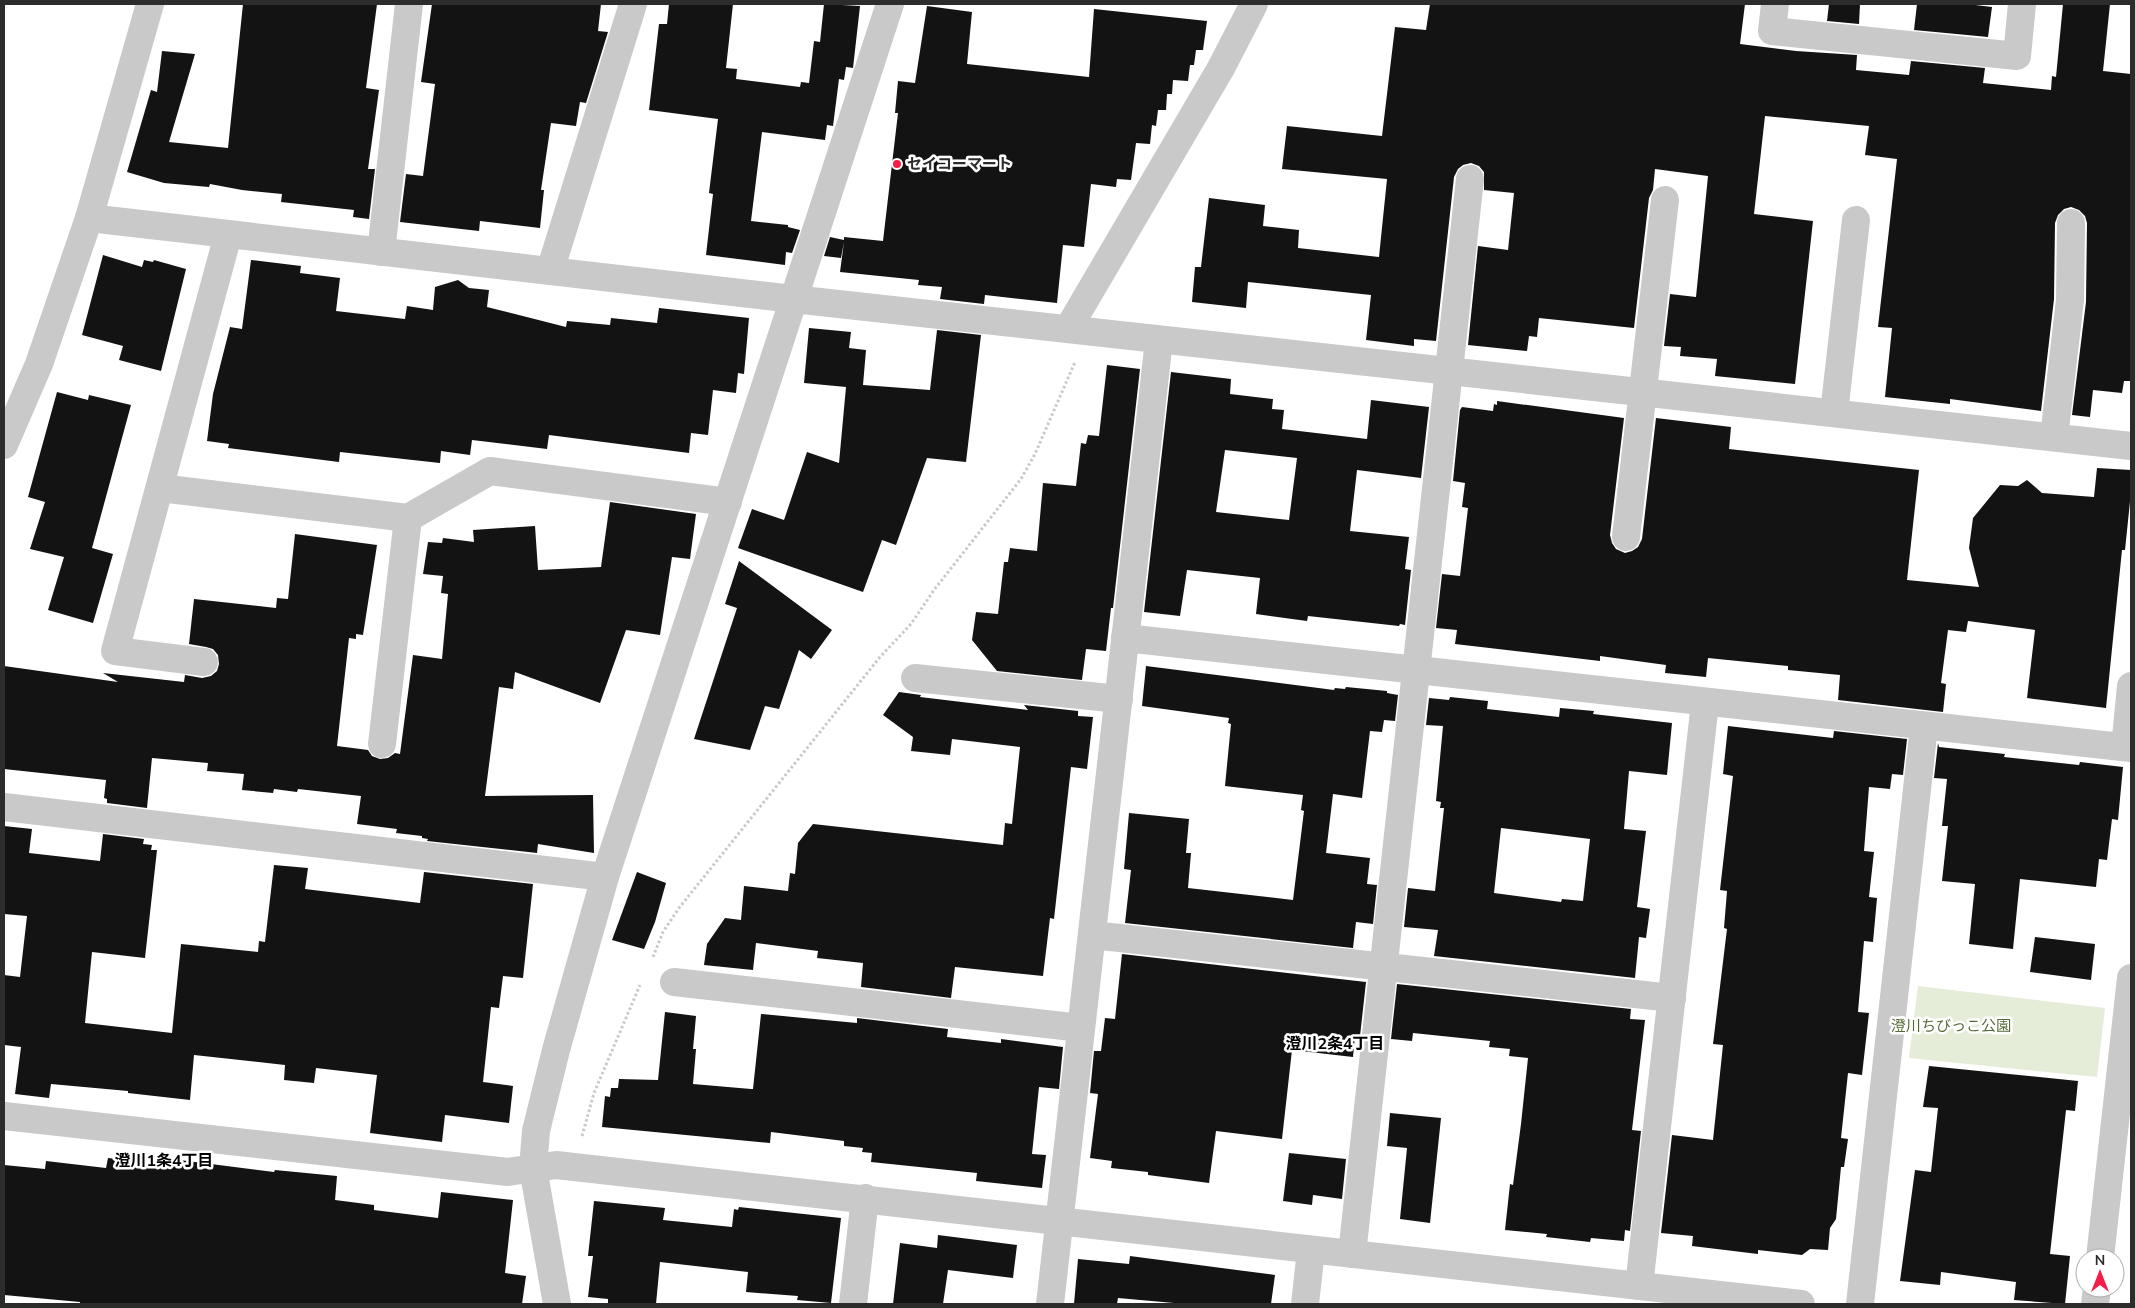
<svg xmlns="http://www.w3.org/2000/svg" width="2135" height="1308" viewBox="0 0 2135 1308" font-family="'Nunito Sans','Noto Sans JP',sans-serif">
<rect width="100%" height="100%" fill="#fff"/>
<polygon fill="#e5ecd7" points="1918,986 2105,1008 2097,1077 1909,1058"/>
<g fill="#131313" fill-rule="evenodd">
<polygon points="243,4 377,4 366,88 379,90 368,169 375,169 369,219 353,217 354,210 281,202 282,194 242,190 210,184 209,187 164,183 127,172 151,90 157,92 162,51 195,54 169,142 228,148"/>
<polygon points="432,4 601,4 598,31 608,32 586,103 580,102 576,126 551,123 541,190 544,190 540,228 480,221 479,231 400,222 406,174 423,176 435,84 421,82"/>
<polygon points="669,4 733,4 726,68 737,69 736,79 800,87 801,82 809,83 814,41 820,42 824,4 860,6 853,68 846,67 844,80 839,79 833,126 827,125 825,140 762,132 751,221 788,225 788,227 800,230 792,253 786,252 785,265 706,255 713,194 709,193 718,119 649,110 659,24 667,24"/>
<polygon points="1430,4 1745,4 1740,44 1796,51 1857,55 1856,70 1909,75 1911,61 1985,68 1983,83 2051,90 2052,76 2056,77 2063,4 2110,4 2103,71 2131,74 2131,381 2124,381 2122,393 2093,390 2090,417 2072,415 2086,302 2087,223 2085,216 2079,210 2071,207 2064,209 2058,215 2055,223 2054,299 2041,411 1950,399 1950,404 1885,397 1892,328 1878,327 1897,159 1865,155 1869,126 1765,116 1754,214 1813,221 1795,384 1715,376 1717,359 1680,356 1681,347 1664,346 1670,294 1696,297 1708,176 1655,169 1653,190 1649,198 1634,328 1539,318 1537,337 1529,336 1527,351 1468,345 1478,246 1508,250 1514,193 1484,190 1484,172 1479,166 1471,163 1463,165 1458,169 1454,177 1436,341 1414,339 1414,346 1366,340 1371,295 1248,282 1246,308 1192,302 1195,267 1201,267 1209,198 1265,205 1263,226 1299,230 1298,248 1379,257 1387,179 1282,169 1287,126 1382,136 1395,27 1426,30"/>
<polygon points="1829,4 1860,4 1859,24 1827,21"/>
<polygon points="1917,4 1967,4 1992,7 1988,37 1914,30"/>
<polygon points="927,6 972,12 967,64 1089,77 1094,9 1207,21 1203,50 1196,50 1194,65 1190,65 1188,81 1173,80 1172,94 1167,94 1166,110 1158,110 1156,126 1152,125 1150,144 1136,143 1131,180 1117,179 1116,187 1091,184 1084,247 1063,245 1057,303 985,295 984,304 940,299 942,287 918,285 919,280 840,272 844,242 841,258 824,256 830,237 844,240 844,237 883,241 898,113 895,113 898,81 915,83"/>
<polygon points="103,255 142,267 144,260 153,262 154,260 186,269 161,371 119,360 123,346 82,335"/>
<polygon points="251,260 301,266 300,273 340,278 336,311 405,319 407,306 433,310 435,287 458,280 469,288 489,290 487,307 566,327 567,321 610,325 611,318 657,323 659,308 749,318 744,374 738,373 736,393 713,390 708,435 691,433 689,453 549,435 547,449 472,440 470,455 441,451 440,463 340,452 339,462 228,448 229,444 207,441 213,394 230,327 242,329"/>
<polygon points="809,328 851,332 849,348 866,350 863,385 930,390 937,330 981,335 966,462 927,458 896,545 882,540 863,592 738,548 752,509 784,520 807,452 839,463 846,387 804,383"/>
<polygon points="1107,365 1140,369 1113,608 1111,608 1106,651 1086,649 1082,680 997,671 972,640 976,612 998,614 1004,562 1008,562 1010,548 1037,551 1043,483 1076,486 1081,443 1086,444 1088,435 1099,436"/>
<path d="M1171,372L1231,379L1230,394L1273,399L1272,409L1284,410L1282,429L1367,439L1371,400L1429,407L1421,478L1357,470L1350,531L1409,537L1405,569L1411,570L1405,625L1400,624L1399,626L1308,616L1307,621L1256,614L1260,578L1187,570L1180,616L1144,612ZM1225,450L1297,458L1289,520L1216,512Z"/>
<polygon points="57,392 88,400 89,395 131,405 92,548 113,554 93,623 48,610 64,557 30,549 45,502 28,497"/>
<polygon points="1497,401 1624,418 1610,535 1612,543 1616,549 1625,553 1632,551 1638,547 1642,539 1656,418 1731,427 1729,449 1919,470 1907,580 1979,587 1969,548 1973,518 2000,485 2018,486 2027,480 2042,493 2094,497 2097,468 2131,470 2131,492 2125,550 2122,550 2106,708 2027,698 2035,630 1968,621 1966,632 1948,630 1941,683 1946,684 1943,712 1838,700 1840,675 1788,670 1788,666 1708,658 1706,677 1665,673 1666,665 1600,656 1600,661 1455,644 1457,630 1436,628 1442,574 1460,576 1468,508 1462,507 1465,483 1453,481 1460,410 1462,407 1493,411 1494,404 1497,405"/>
<polygon points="610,502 696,514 690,559 672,557 660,635 626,630 600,703 515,672 513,689 499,687 485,796 593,795 594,853 538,844 537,853 427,841 428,839 422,838 422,836 396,833 397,829 357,824 361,796 298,789 297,792 274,789 273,793 242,790 244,774 207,771 208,763 152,758 147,808 107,803 107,799 104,798 106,780 4,769 4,666 118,682 103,673 184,682 185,675 202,678 211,676 217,671 219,664 218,655 213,649 206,647 189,644 194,599 276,608 277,598 288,599 295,534 377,545 363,635 356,634 356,639 349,638 337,746 368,750 372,756 380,759 388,758 395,753 400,754 413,655 442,659 448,594 441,593 443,576 423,574 428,542 442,543 443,538 474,542 473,530 535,526 538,570 601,567"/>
<polygon points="739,561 832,630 811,659 799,650 779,709 765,706 750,750 694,739 737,608 725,604"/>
<polygon points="1146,666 1334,690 1335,688 1345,689 1346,687 1387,691 1387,693 1398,695 1395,721 1384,720 1382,732 1370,731 1362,798 1333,794 1326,853 1370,858 1367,884 1377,885 1373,924 1356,922 1353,948 1125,923 1131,870 1124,869 1129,813 1189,819 1186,853 1191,853 1188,888 1293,900 1304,811 1301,810 1303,795 1225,786 1231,724 1228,723 1229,718 1142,706"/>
<polygon points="899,692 921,695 920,697 1028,710 1024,705 1078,711 1078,716 1093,717 1087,769 1071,767 1054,919 1050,918 1043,976 955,967 951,998 861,987 863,963 817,958 818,951 756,943 753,970 704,965 707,944 725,918 741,920 744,886 788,891 790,873 795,874 798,843 813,824 1003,845 1005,823 1012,824 1020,747 952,739 950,755 911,751 913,737 883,715"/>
<path d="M1450,697L1488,701L1487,709L1559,717L1560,708L1594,711L1593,714L1672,723L1667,775L1629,771L1624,829L1646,831L1637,907L1650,909L1646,938L1639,937L1635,978L1434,956L1438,930L1404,927L1408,888L1435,891L1444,808H1440L1441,802L1436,801L1443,726L1426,725L1429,698L1449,700ZM1501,828L1590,839L1583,901L1562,899L1561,902L1494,893Z"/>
<polygon points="1728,726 1833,738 1834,731 1907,739 1903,775 1892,774 1890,789 1869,787 1864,851 1874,852 1869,897 1877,898 1873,942 1864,941 1858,1012 1869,1013 1862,1075 1848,1073 1841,1138 1848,1139 1844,1167 1841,1167 1836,1219 1830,1228 1828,1250 1810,1249 1802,1255 1758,1250 1758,1254 1692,1246 1693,1236 1661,1233 1672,1135 1713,1140 1723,1045 1713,1044 1727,929 1724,928 1727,891 1720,890 1733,776 1723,774"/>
<polygon points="1938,743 1939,747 2005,754 2004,757 2079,765 2080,762 2123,767 2118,820 2112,819 2107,860 2099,859 2096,887 2020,879 2013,949 1969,944 1975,884 1942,881 1948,826 1942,826 1947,779 1934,778"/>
<polygon points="4,826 32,829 29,853 100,861 103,834 144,839 143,844 152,845 151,850 157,850 145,958 92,952 85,1023 172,1033 181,944 258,952 259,941 265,942 274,865 308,868 305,889 420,903 424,872 533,884 523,978 503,976 499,1008 491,1007 483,1082 513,1086 509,1123 445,1115 442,1142 370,1133 377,1075 316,1068 314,1083 284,1080 285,1065 194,1055 190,1100 128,1093 128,1091 51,1084 49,1098 15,1094 21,1047 4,1045 4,975 20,977 27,916 4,914"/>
<polygon points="637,872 666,883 655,922 644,949 612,940"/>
<polygon points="2035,937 2095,944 2091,980 2030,972"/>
<polygon points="1122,954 1366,982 1360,1036 1355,1036 1353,1057 1292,1050 1282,1139 1216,1131 1209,1183 1148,1175 1148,1172 1111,1168 1112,1161 1090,1158 1098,1094 1090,1093 1094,1051 1101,1051 1105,1018 1115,1019"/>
<polygon points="1397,984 1631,1009 1630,1019 1645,1020 1632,1130 1641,1131 1630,1231 1625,1230 1624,1241 1591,1238 1590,1242 1546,1237 1547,1234 1505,1230 1510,1184 1513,1185 1521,1124 1528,1058 1509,1056 1510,1049 1489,1047 1490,1041 1413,1033 1412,1041 1391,1039"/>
<polygon points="665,1012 696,1016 693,1049 696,1049 693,1084 751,1089 753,1089 761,1014 857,1023 857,1018 948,1029 947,1037 1001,1043 1001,1039 1063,1047 1059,1089 1039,1087 1032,1154 1046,1155 1042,1188 976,1181 977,1173 871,1162 872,1153 862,1152 863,1148 844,1146 844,1141 771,1132 770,1143 602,1127 605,1096 610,1097 611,1088 618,1088 619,1079 658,1080"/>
<polygon points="1929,1066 2078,1081 2075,1111 2066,1110 2050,1254 2070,1256 2065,1304 2014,1300 2016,1282 1941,1272 1940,1285 1900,1281 1915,1170 1931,1172 1938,1108 1923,1107"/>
<polygon points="1390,1113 1441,1118 1430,1223 1400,1219 1407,1148 1387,1146"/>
<polygon points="1289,1153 1346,1159 1342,1199 1313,1195 1312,1205 1283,1201"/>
<polygon points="156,1157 274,1172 275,1170 337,1176 335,1200 374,1205 374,1210 438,1218 441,1192 513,1200 505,1273 526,1276 522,1304 80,1304 80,1302 4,1295 4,1165 45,1169 46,1161 106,1168 108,1158 155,1163"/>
<polygon points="594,1201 665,1208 663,1220 732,1227 734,1209 738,1210 739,1207 841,1218 831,1303 797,1300 798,1296 746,1292 748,1272 660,1262 656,1304 608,1304 608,1299 588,1297 593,1256 588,1256"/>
<polygon points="938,1235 1017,1245 1013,1278 948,1270 943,1304 893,1304 900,1243 937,1248"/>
<polygon points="1130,1256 1275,1275 1271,1304 1185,1304 1118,1298 1117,1304 1074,1304 1078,1259 1129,1264"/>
</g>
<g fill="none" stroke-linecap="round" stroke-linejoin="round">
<g stroke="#c9c9c9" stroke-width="3" stroke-dasharray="2.5 2.5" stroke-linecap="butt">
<polyline points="653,957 663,932 679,908 880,657 911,624 934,590 1021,479 1035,454 1075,362"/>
<polyline points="582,1136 594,1093 640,985"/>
</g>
<g stroke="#c9c9c9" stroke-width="28">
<polyline points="1775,4 1772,31 2017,56 2022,4"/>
<polyline points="89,218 793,299 2131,446"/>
<polyline points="381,252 409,4"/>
<polyline points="550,271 633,4"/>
<polyline points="1068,329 1221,68 1254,4"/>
<polyline points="1834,413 1856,220"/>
<polyline points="2054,437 2070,300 2071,223"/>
<polyline points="4,445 39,364 89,218 150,4"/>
<polyline points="160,488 408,518 490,471 728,502"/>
<polyline points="1626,537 1665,200"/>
<polyline points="1125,638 2131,748"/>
<polyline points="204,662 115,651 228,235"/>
<polyline points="915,678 1119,699"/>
<polyline points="382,744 408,518"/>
<polyline points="2125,747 2131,686"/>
<polyline points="4,807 605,877"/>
<polyline points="1092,935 1672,998"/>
<polyline points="674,982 1081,1028"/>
<polyline points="4,1116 508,1172 556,1165 1801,1304"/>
<polyline points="1352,1254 1470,179"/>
<polyline points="2100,1258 2131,978"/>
<polyline points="1639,1286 1705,703"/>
<polyline points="557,1304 533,1168 536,1131 556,1050 605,877 890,4"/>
<polyline points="853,1304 865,1198"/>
<polyline points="1050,1304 1159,340"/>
<polyline points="1305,1304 1311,1250"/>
<polyline points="1860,1304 1924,726"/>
<polyline points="2095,1304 2097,1288"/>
</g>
</g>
<circle fill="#f51c47" stroke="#fff" stroke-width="2" cx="897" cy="164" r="5"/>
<g text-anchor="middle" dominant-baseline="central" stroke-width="5" stroke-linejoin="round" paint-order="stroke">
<g font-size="15" font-weight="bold" fill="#2c2c2c" stroke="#fff" text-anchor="start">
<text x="907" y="164">セイコーマート</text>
</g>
<g font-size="15" fill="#556b36" stroke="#fff">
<text x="1951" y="1026">澄川ちびっこ公園</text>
</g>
<g font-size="16" font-weight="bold" fill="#000" stroke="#fff">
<text x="1335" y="1044">澄川2条4丁目</text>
<text x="164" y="1161">澄川1条4丁目</text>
</g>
</g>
<rect width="2135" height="1308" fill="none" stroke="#2c2c2c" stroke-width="10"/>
<g transform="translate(2100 1273)"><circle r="24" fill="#ffffff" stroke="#ababab"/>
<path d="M0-4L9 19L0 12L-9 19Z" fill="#f51c47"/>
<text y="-8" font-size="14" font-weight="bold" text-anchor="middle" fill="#2c2c2c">N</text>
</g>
</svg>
